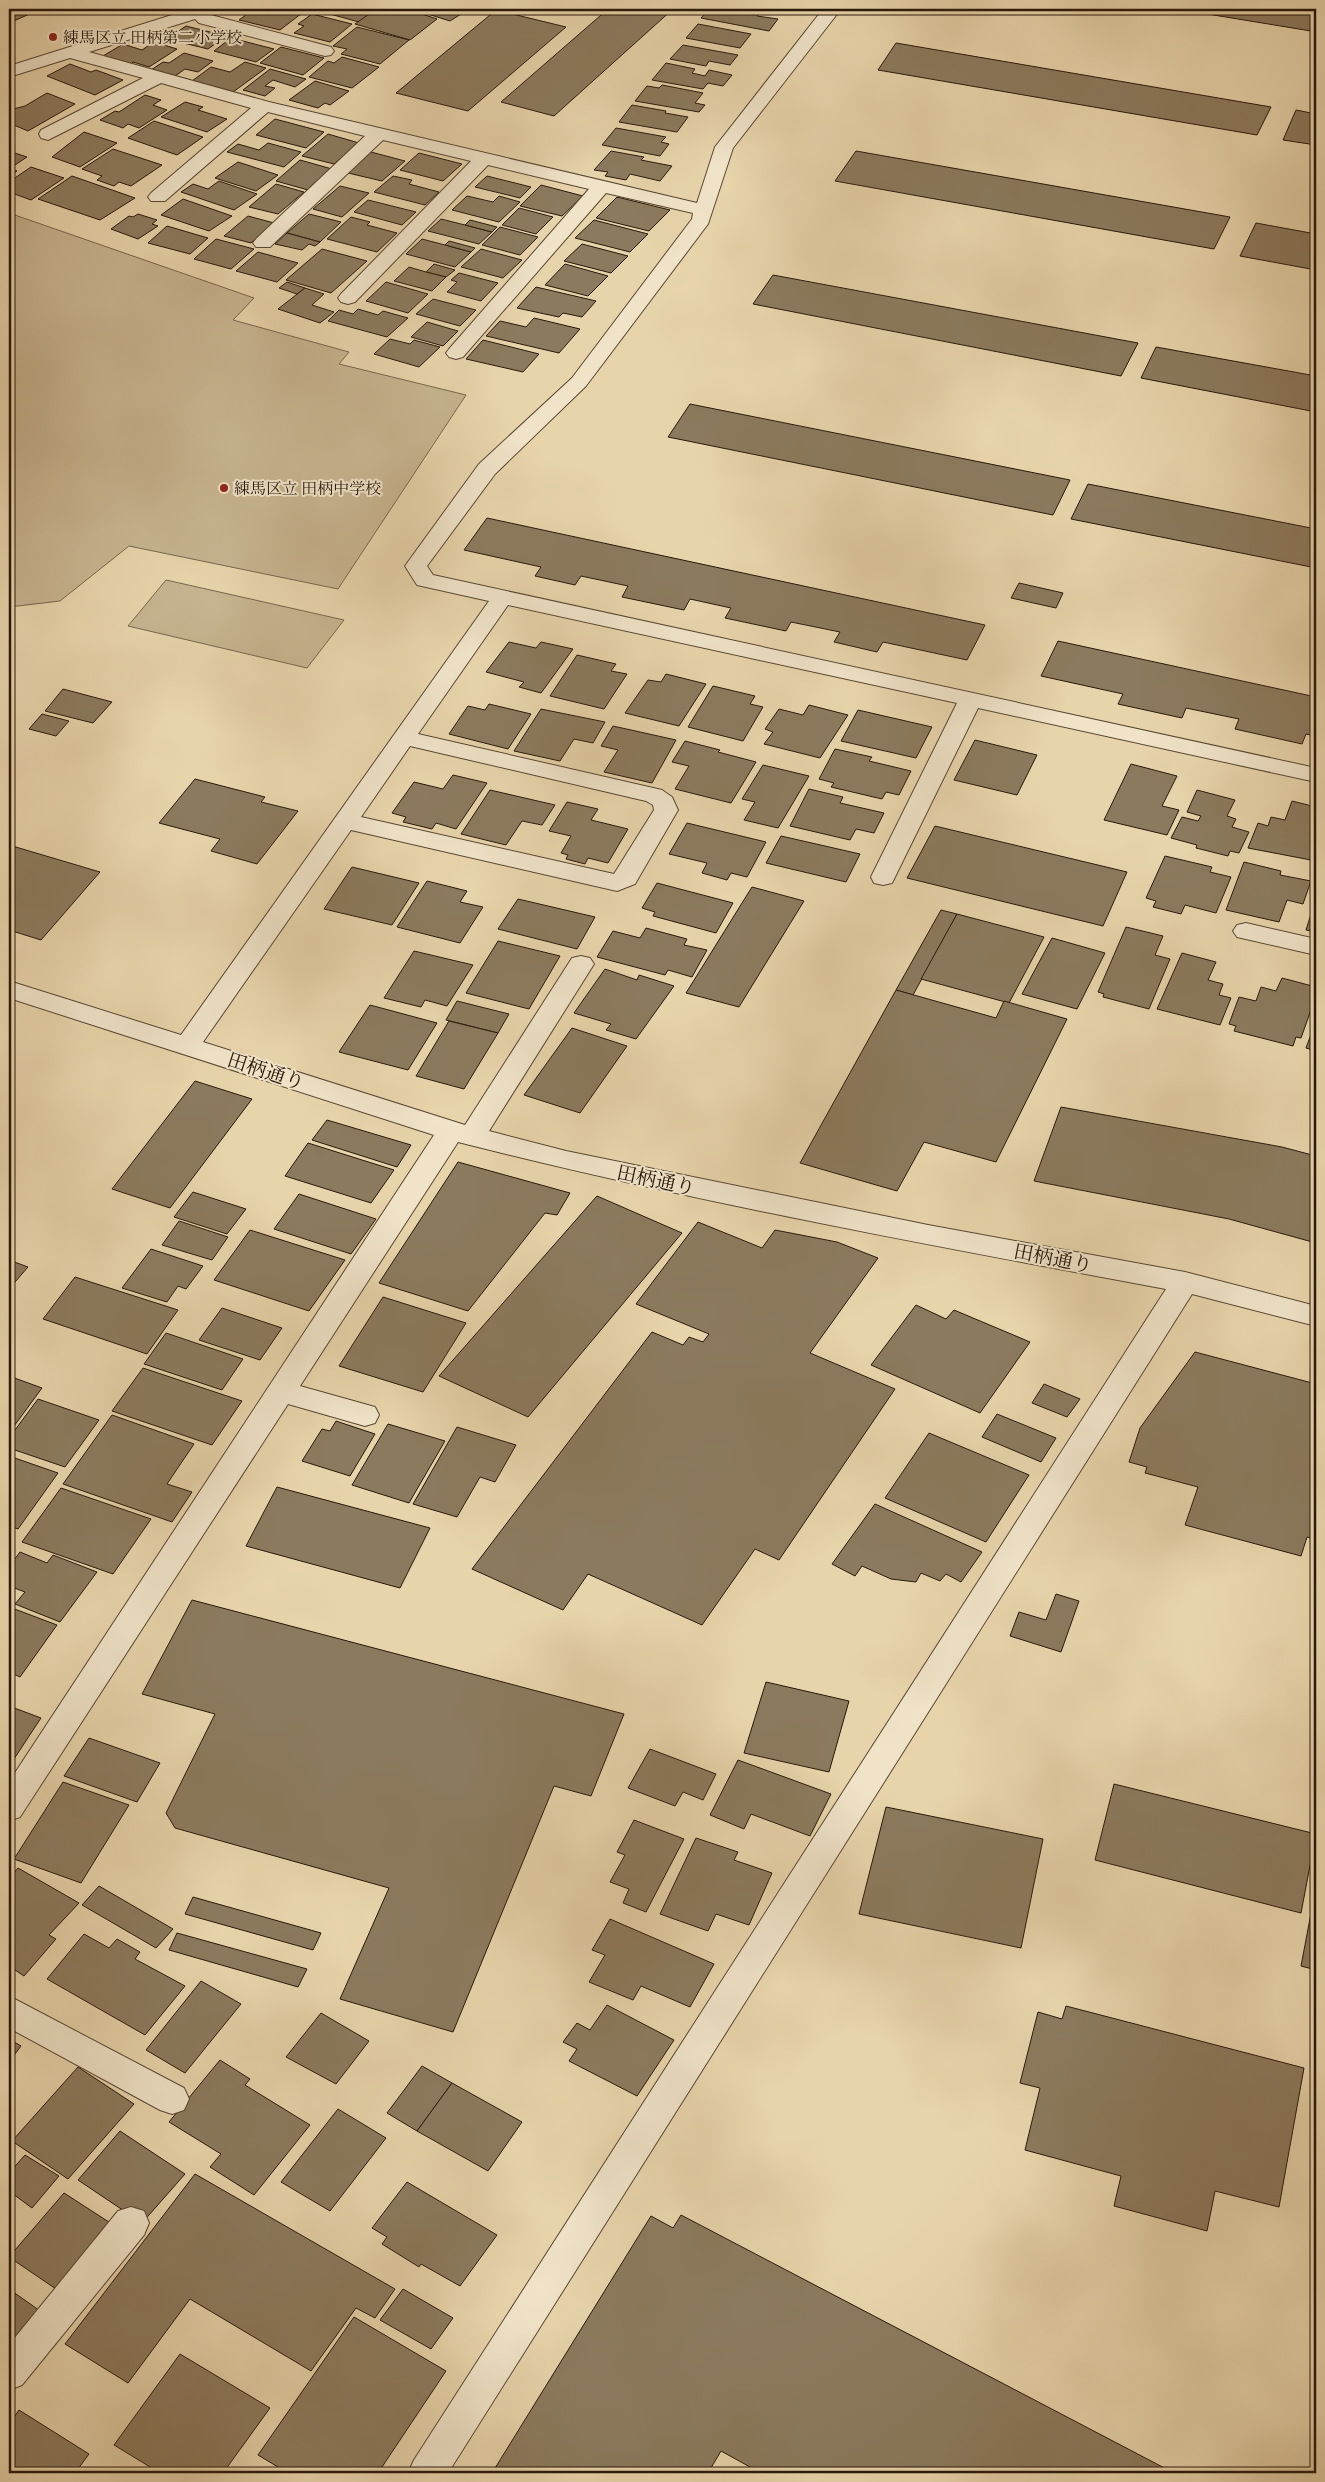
<svg xmlns="http://www.w3.org/2000/svg" width="1325" height="2482" viewBox="0 0 1325 2482" font-family="'EB Garamond','Noto Serif JP',serif">
<rect width="100%" height="100%" fill="#e8d4ab"/>
<filter id="stains"><feTurbulence type="fractalNoise" baseFrequency=".004" numOctaves="4"/><feColorMatrix values="0 0 0 0 .2 0 0 0 0 .09 0 0 0 0 .02 0 0 0 .5 -.17"/></filter>
<radialGradient id="worn" r=".72"><stop offset=".6" stop-color="#630" stop-opacity="0"/><stop offset="1" stop-color="#630" stop-opacity=".3"/></radialGradient>
<g fill="#c7b490" stroke="#78664e">
<polygon points="9,213 254,298 233,320 349,352 339,364 466,395 338,589 129,546 60,601 9,607"/>
<polygon points="166,580 344,620 307,668 128,626"/>
</g>
<g fill="#8c7a5e" stroke="#28180b">
<polygon points="9,9 41,9 9,23"/>
<polygon points="254,9 300,9 306,10 280,30 239,20"/>
<polygon points="321,9 376,9 359,22 319,11"/>
<polygon points="376,9 407,9 437,19 410,40 355,24"/>
<polygon points="421,9 469,9 450,21 418,11"/>
<polygon points="608,9 673,9 554,116 501,102"/>
<polygon points="709,9 744,9 760,12 757,16 778,19 769,31 701,18"/>
<polygon points="1177,9 1316,9 1316,21 1311,31"/>
<polygon points="496,10 566,27 468,111 396,93"/>
<polygon points="312,14 352,24 330,42 294,33 304,26 298,24"/>
<polygon points="698,24 751,34 740,48 686,38"/>
<polygon points="186,26 226,36 208,49 167,39"/>
<polygon points="357,27 409,40 380,64 341,54 347,49 333,46"/>
<polygon points="231,38 274,49 256,62 214,51"/>
<polygon points="154,42 177,49 149,67 133,62 130,65 103,56 123,44 142,50"/>
<polygon points="896,43 1271,107 1257,135 878,70"/>
<polygon points="683,45 738,55 730,65 709,61 706,66 670,59"/>
<polygon points="281,47 324,58 303,75 260,63"/>
<polygon points="184,53 213,61 198,72 185,69 175,76 151,70 163,62 169,63"/>
<polygon points="342,57 379,67 352,88 309,77 328,61 334,63"/>
<polygon points="245,62 266,68 233,92 192,81 211,67 230,72"/>
<polygon points="666,63 695,69 692,73 705,76 709,70 732,75 723,86 708,83 703,89 652,80"/>
<polygon points="70,64 91,72 96,70 123,80 95,95 47,76"/>
<polygon points="270,69 306,79 295,87 273,80 265,86 275,88 265,96 243,90"/>
<polygon points="315,81 349,91 330,105 325,103 318,108 289,100"/>
<polygon points="662,85 703,93 695,103 705,105 699,112 635,101 647,86 659,88"/>
<polygon points="47,93 75,104 28,131 9,123 9,110 25,106"/>
<polygon points="145,95 161,100 153,105 167,110 139,128 128,124 123,128 100,120 115,111 119,112"/>
<polygon points="185,102 203,107 198,110 227,119 207,132 161,117"/>
<polygon points="632,105 666,111 665,113 688,117 677,132 619,122"/>
<polygon points="1296,110 1316,114 1316,145 1283,140"/>
<polygon points="275,119 324,132 306,148 256,135"/>
<polygon points="154,121 203,137 177,155 128,138"/>
<polygon points="616,128 666,137 661,142 669,144 660,156 602,145"/>
<polygon points="84,132 117,143 80,167 52,157"/>
<polygon points="328,134 359,143 334,164 302,156"/>
<polygon points="268,143 301,152 284,167 227,152 238,144 259,150"/>
<polygon points="113,149 162,165 131,186 119,182 114,186 97,180 102,176 82,169"/>
<polygon points="9,151 27,157 9,169 17,171 9,177"/>
<polygon points="611,151 644,157 641,160 672,166 660,181 630,174 626,180 605,176 608,172 594,170"/>
<polygon points="856,151 1230,217 1214,249 835,181"/>
<polygon points="371,152 405,161 382,181 348,173"/>
<polygon points="419,153 462,164 443,181 400,170"/>
<polygon points="300,160 332,169 308,190 276,181"/>
<polygon points="238,162 278,175 256,191 215,178"/>
<polygon points="31,167 64,178 31,200 9,192 9,182"/>
<polygon points="72,176 135,198 100,220 38,199"/>
<polygon points="393,176 412,180 409,184 439,192 425,205 374,192"/>
<polygon points="487,176 531,187 520,198 475,187"/>
<polygon points="219,181 257,194 234,210 181,192 193,184 208,189"/>
<polygon points="276,184 304,192 278,214 249,207"/>
<polygon points="541,185 583,196 562,216 520,206"/>
<polygon points="340,186 369,193 342,217 313,209"/>
<polygon points="467,196 493,202 499,196 520,202 499,222 452,210"/>
<polygon points="617,197 670,210 649,231 596,218"/>
<polygon points="183,199 232,216 209,231 161,215"/>
<polygon points="368,200 416,212 402,225 354,212"/>
<polygon points="519,208 553,217 536,234 502,225"/>
<polygon points="138,214 157,220 152,224 158,226 138,239 111,229 129,216 133,217"/>
<polygon points="309,214 341,222 320,242 287,233"/>
<polygon points="248,216 274,223 251,243 224,236"/>
<polygon points="351,217 370,222 367,225 397,233 377,252 327,239"/>
<polygon points="441,219 465,225 492,232 479,244 428,231"/>
<polygon points="470,220 497,227 492,232 465,225"/>
<polygon points="594,220 648,234 630,252 575,238"/>
<polygon points="1256,223 1316,234 1316,270 1240,256"/>
<polygon points="167,226 208,238 190,254 148,243"/>
<polygon points="500,227 538,237 520,255 482,245"/>
<polygon points="287,233 320,242 315,246 309,244 302,250 275,244"/>
<polygon points="216,239 254,249 231,269 194,259"/>
<polygon points="422,239 445,245 471,252 455,267 406,254"/>
<polygon points="449,241 475,248 471,252 445,245"/>
<polygon points="582,244 628,256 611,273 564,261"/>
<polygon points="322,249 367,261 331,293 286,280"/>
<polygon points="481,249 522,260 503,278 461,267"/>
<polygon points="258,252 298,263 277,282 236,271"/>
<polygon points="434,264 455,270 446,277 426,272"/>
<polygon points="565,264 608,276 588,296 545,285"/>
<polygon points="409,267 426,272 446,277 432,291 394,281"/>
<polygon points="459,273 498,283 481,301 447,292 457,282 451,280"/>
<polygon points="773,275 1138,343 1121,376 753,304"/>
<polygon points="287,282 305,288 297,294 279,288"/>
<polygon points="386,282 428,294 408,313 366,301"/>
<polygon points="536,287 596,301 582,317 563,313 559,317 517,308"/>
<polygon points="305,288 324,294 312,305 334,312 320,323 278,309"/>
<polygon points="433,299 476,310 460,326 416,314"/>
<polygon points="358,309 378,315 383,311 408,318 387,337 328,321 339,310 353,314"/>
<polygon points="534,318 580,329 559,353 486,336 500,321 526,327"/>
<polygon points="427,322 458,331 443,346 411,337"/>
<polygon points="390,339 410,344 414,340 440,347 419,367 374,354"/>
<polygon points="483,340 539,354 523,372 466,359"/>
<polygon points="1156,347 1316,376 1316,412 1141,378"/>
<polygon points="690,404 1070,480 1053,515 668,437"/>
<polygon points="1088,484 1316,529 1316,568 1071,519"/>
<polygon points="487,518 985,625 967,660 883,642 877,652 834,642 840,632 791,622 786,631 725,618 731,608 690,599 684,610 622,597 628,586 581,576 575,585 535,576 541,567 464,550"/>
<polygon points="1019,583 1063,593 1056,608 1011,598"/>
<polygon points="1058,641 1316,697 1316,736 1306,734 1302,744 1235,729 1239,719 1186,708 1182,718 1118,704 1123,694 1041,676"/>
<polygon points="509,642 536,648 541,642 573,649 541,693 519,687 524,682 486,672"/>
<polygon points="577,655 616,664 611,671 627,674 604,709 550,696"/>
<polygon points="666,674 706,684 679,726 625,713 648,680 661,682"/>
<polygon points="713,686 755,696 750,704 763,707 743,741 688,727"/>
<polygon points="63,689 112,702 93,723 45,711"/>
<polygon points="489,704 531,714 508,749 449,734 468,706 485,710"/>
<polygon points="809,705 848,715 820,758 764,744 773,732 765,729 779,709 803,715"/>
<polygon points="541,709 605,722 593,743 574,739 560,761 514,751"/>
<polygon points="858,710 932,727 916,758 841,741"/>
<polygon points="42,714 69,721 56,736 29,729"/>
<polygon points="613,726 676,740 652,783 604,772 618,750 601,746"/>
<polygon points="975,740 1037,755 1017,795 954,780"/>
<polygon points="685,741 720,750 718,752 756,762 731,803 675,789 689,766 672,762"/>
<polygon points="835,749 872,757 869,761 911,771 899,795 886,792 882,799 831,787 834,783 819,779"/>
<polygon points="1131,764 1177,776 1162,806 1179,810 1167,835 1104,820"/>
<polygon points="763,765 809,776 778,828 744,820 755,802 742,799"/>
<polygon points="453,775 487,783 456,829 436,823 432,829 403,822 406,817 392,813 414,782 443,789"/>
<polygon points="195,779 265,797 261,802 298,811 257,864 211,851 220,839 159,823"/>
<polygon points="809,789 843,797 840,803 884,813 874,833 856,829 850,840 790,826"/>
<polygon points="490,790 555,805 542,825 522,821 506,845 461,834"/>
<polygon points="1197,790 1235,800 1227,816 1236,819 1232,827 1249,832 1239,853 1230,851 1228,856 1196,848 1197,845 1171,838 1182,817 1198,821 1201,816 1187,812"/>
<polygon points="1292,801 1316,807 1316,861 1248,848 1258,823 1268,826 1271,817 1285,820"/>
<polygon points="567,802 598,809 591,820 628,829 608,863 588,858 585,864 566,859 568,855 561,853 571,836 549,831"/>
<polygon points="687,823 766,842 747,877 731,873 727,880 702,873 707,863 669,854"/>
<polygon points="935,826 1127,872 1103,926 907,878"/>
<polygon points="781,836 860,854 846,882 766,863"/>
<polygon points="9,845 100,872 41,940 9,930"/>
<polygon points="1165,856 1212,867 1210,872 1231,877 1216,913 1185,905 1181,914 1153,907 1156,901 1146,898"/>
<polygon points="1244,862 1281,871 1280,875 1311,881 1303,904 1287,900 1279,922 1226,910"/>
<polygon points="352,867 419,883 392,925 324,909"/>
<polygon points="427,881 467,891 460,902 483,907 460,943 397,927"/>
<polygon points="657,883 733,903 716,933 653,916 655,912 642,908"/>
<polygon points="752,887 804,901 739,1007 686,993"/>
<polygon points="518,899 595,917 577,949 498,929"/>
<polygon points="941,910 957,914 913,995 896,990"/>
<polygon points="1312,911 1316,912 1316,932 1306,930"/>
<polygon points="957,914 1044,937 1009,1003 921,979"/>
<polygon points="1126,927 1163,936 1155,955 1170,959 1149,1009 1103,997 1104,994 1098,992"/>
<polygon points="646,928 687,939 684,945 707,950 692,977 668,970 665,975 597,957 613,931 640,938"/>
<polygon points="1052,938 1105,953 1077,1009 1022,994"/>
<polygon points="498,941 560,956 529,1009 466,993"/>
<polygon points="414,951 473,965 447,1006 425,1000 421,1007 384,998"/>
<polygon points="1182,953 1216,962 1208,980 1223,984 1219,995 1231,998 1220,1025 1157,1009"/>
<polygon points="605,969 637,980 639,975 674,986 636,1039 606,1030 611,1024 574,1013"/>
<polygon points="1282,978 1316,987 1316,996 1301,1038 1296,1037 1293,1046 1234,1031 1236,1026 1229,1024 1239,997 1256,1001 1261,987 1276,991"/>
<polygon points="896,990 996,1018 1004,1001 1067,1019 996,1162 924,1142 897,1191 800,1163"/>
<polygon points="457,1001 509,1014 498,1033 446,1020"/>
<polygon points="370,1005 437,1023 408,1070 339,1052"/>
<polygon points="449,1021 498,1033 464,1089 416,1076"/>
<polygon points="1316,1021 1316,1051 1306,1048"/>
<polygon points="572,1028 627,1046 580,1113 524,1095"/>
<polygon points="195,1081 252,1099 170,1208 112,1189"/>
<polygon points="1061,1107 1282,1147 1316,1156 1316,1243 1229,1219 1034,1181"/>
<polygon points="327,1120 411,1145 397,1167 312,1140"/>
<polygon points="308,1143 394,1170 371,1203 285,1176"/>
<polygon points="458,1162 570,1193 557,1215 545,1213 468,1311 379,1283"/>
<polygon points="193,1192 246,1209 227,1234 174,1217"/>
<polygon points="299,1194 376,1219 351,1254 274,1229"/>
<polygon points="597,1196 682,1233 528,1417 439,1376"/>
<polygon points="179,1221 228,1237 212,1260 162,1245"/>
<polygon points="698,1222 762,1248 775,1230 837,1242 878,1258 810,1353 895,1389 779,1560 755,1549 702,1625 588,1574 563,1610 472,1569 652,1332 683,1345 689,1337 703,1342 709,1334 636,1304"/>
<polygon points="250,1230 345,1260 309,1311 214,1280"/>
<polygon points="151,1249 203,1266 186,1289 178,1286 167,1302 122,1288"/>
<polygon points="9,1260 28,1267 9,1289"/>
<polygon points="75,1277 178,1310 147,1354 43,1319"/>
<polygon points="383,1297 466,1323 423,1392 339,1366"/>
<polygon points="916,1305 946,1319 954,1310 1030,1342 980,1413 871,1365"/>
<polygon points="222,1308 282,1328 260,1360 199,1340"/>
<polygon points="166,1333 243,1359 222,1390 144,1364"/>
<polygon points="1195,1352 1316,1384 1316,1540 1307,1537 1301,1556 1185,1525 1198,1487 1145,1473 1147,1467 1129,1462 1140,1428"/>
<polygon points="143,1368 242,1401 212,1445 112,1411"/>
<polygon points="9,1376 42,1388 9,1433"/>
<polygon points="1044,1384 1080,1399 1067,1417 1032,1403"/>
<polygon points="38,1399 99,1420 65,1467 9,1448 9,1438"/>
<polygon points="997,1414 1056,1438 1041,1462 982,1437"/>
<polygon points="112,1415 194,1444 167,1484 192,1492 172,1522 63,1484"/>
<polygon points="336,1421 375,1434 350,1476 302,1461 322,1429 330,1431"/>
<polygon points="388,1424 445,1441 409,1503 352,1485"/>
<polygon points="457,1427 516,1445 495,1482 480,1477 457,1517 413,1504"/>
<polygon points="929,1433 1029,1475 986,1542 885,1498"/>
<polygon points="9,1456 58,1473 18,1529 9,1526"/>
<polygon points="277,1487 430,1528 400,1588 246,1546"/>
<polygon points="61,1488 151,1519 113,1574 22,1542"/>
<polygon points="875,1504 982,1552 961,1582 946,1574 940,1581 921,1573 916,1582 891,1579 862,1566 855,1576 832,1564"/>
<polygon points="20,1552 47,1563 53,1555 97,1572 60,1622 15,1604 25,1592 9,1586 9,1567"/>
<polygon points="1056,1594 1079,1601 1061,1652 1010,1636 1019,1612 1046,1620"/>
<polygon points="192,1600 624,1714 591,1796 554,1786 453,2032 340,1999 389,1888 175,1828 166,1813 215,1714 142,1694"/>
<polygon points="12,1608 57,1625 20,1677 9,1672 9,1613"/>
<polygon points="766,1682 849,1701 829,1772 744,1753"/>
<polygon points="9,1706 41,1718 12,1762 9,1760"/>
<polygon points="89,1738 160,1763 137,1802 64,1776"/>
<polygon points="650,1749 716,1774 703,1800 683,1792 675,1806 628,1788"/>
<polygon points="738,1760 831,1794 810,1836 751,1814 744,1829 710,1815"/>
<polygon points="63,1782 129,1805 81,1883 14,1859"/>
<polygon points="1114,1784 1316,1834 1301,1913 1095,1860"/>
<polygon points="886,1807 1043,1839 1021,1948 859,1914"/>
<polygon points="634,1820 684,1839 646,1912 623,1903 629,1889 610,1882 625,1855 617,1852"/>
<polygon points="696,1838 738,1852 734,1860 772,1873 749,1925 716,1914 708,1931 660,1914"/>
<polygon points="18,1868 79,1903 49,1935 56,1939 24,1976 9,1966 9,1878"/>
<polygon points="99,1886 173,1929 156,1948 82,1905"/>
<polygon points="1316,1887 1316,1970 1301,1966"/>
<polygon points="193,1897 321,1933 313,1950 185,1914"/>
<polygon points="610,1919 714,1964 690,2007 641,1986 633,2000 589,1982 605,1955 592,1950"/>
<polygon points="177,1933 307,1969 298,1987 169,1950"/>
<polygon points="84,1934 109,1948 117,1939 140,1952 135,1959 185,1986 145,2035 47,1979"/>
<polygon points="201,1981 241,2004 185,2073 146,2050"/>
<polygon points="607,2005 674,2040 637,2096 569,2061 577,2049 563,2042 577,2023 590,2030"/>
<polygon points="1066,2006 1304,2068 1279,2207 1215,2191 1207,2231 1114,2206 1121,2176 1025,2150 1040,2088 1020,2083 1038,2012 1062,2019"/>
<polygon points="321,2013 369,2041 336,2084 286,2057"/>
<polygon points="9,2039 21,2046 9,2062"/>
<polygon points="220,2060 250,2079 245,2085 310,2125 254,2195 210,2167 221,2154 169,2122"/>
<polygon points="422,2066 452,2083 417,2131 387,2113"/>
<polygon points="78,2067 134,2104 68,2179 12,2141"/>
<polygon points="452,2083 522,2122 488,2171 417,2131"/>
<polygon points="338,2109 386,2138 330,2211 281,2182"/>
<polygon points="120,2131 185,2174 142,2223 78,2180"/>
<polygon points="25,2155 59,2176 32,2208 9,2191 9,2173"/>
<polygon points="195,2174 395,2289 375,2318 356,2308 311,2371 190,2299 128,2383 65,2344"/>
<polygon points="407,2182 497,2235 460,2286 421,2264 419,2267 382,2244 387,2237 372,2228"/>
<polygon points="64,2193 112,2224 56,2289 9,2257"/>
<polygon points="681,2215 1174,2473 761,2473 721,2451 708,2473 492,2473 651,2216 673,2228"/>
<polygon points="9,2289 43,2313 9,2354"/>
<polygon points="403,2289 453,2318 431,2349 380,2320"/>
<polygon points="354,2317 446,2371 378,2473 288,2473 258,2455"/>
<polygon points="180,2354 270,2408 223,2473 160,2473 114,2445"/>
<polygon points="19,2410 89,2454 75,2473 9,2473 9,2424"/>
</g>
<g fill="none" stroke-linecap="round" stroke-linejoin="round">
<g stroke="#584733" stroke-width="2">
<g id="minor">
<path d="M191,9H220L217,13L211,15L331,47L334,51L331,55L325,56L199,23L195,19L89,52L269,102L697,203L715,147L823,9H841L733,148L708,224L586,386L495,474L427,566L433,575L1316,768V782L978,708L895,877L892,883L883,885L874,883L871,877L957,703L508,605L418,734L662,790L672,797L678,810L635,884L617,891L351,830L203,1042L465,1125L572,958L581,956L590,958L594,964L489,1131L566,1151L928,1225L1185,1272L1316,1306V1326L1192,1294L448,2473H408L414,2460L1166,1289C929,1245 691,1201 458,1142L300,1386L375,1407L379,1415L375,1423L365,1426L288,1404L20,1817L9,1821V1782L434,1135L9,998V981L181,1035L489,601L417,585L405,566L479,464L572,378L692,219L693,213L606,193L463,357L456,359L449,357L446,353L449,349L589,189L488,165L355,302L348,304L341,302L338,298L341,294L471,161L383,140L270,247H256L253,243L256,239L365,136L268,112L165,201H151L148,197L151,193L251,108L161,83L48,140L41,138L39,134L41,130L143,78L70,58L9,77V66ZM410,746L646,801L653,805L654,810L614,874L361,817Z"/>
<polygon points="1246,923 1316,939 1316,955 1237,937 1233,931 1237,925"/>
<polygon points="9,1996 184,2088 189,2099 184,2110 172,2114 160,2110 9,2028"/>
<polygon points="131,2207 144,2211 149,2223 144,2235 22,2385 9,2390 9,2345 118,2211"/>
</g>
</g>
<polyline stroke="#28180b" stroke-width="4" stroke-dasharray="4.5 3" stroke-linecap="butt" points="1315,2473 1316,2468"/>
<use href="#minor" fill="#f0e3c8" fill-rule="evenodd"/>
</g>
<g fill="#8f2418" stroke="#f0e3c8" stroke-width="2">
<circle cx="53" cy="37" r="5"/>
<circle cx="224" cy="488" r="5"/>
</g>
<g text-anchor="middle" dominant-baseline="central" stroke-width="4" stroke-linejoin="round" paint-order="stroke">
<g font-size="16" fill="#28180b" stroke="#f0e3c8" text-anchor="start">
<text x="63" y="37">練馬区立 田柄第二小学校</text>
<text x="234" y="488">練馬区立 田柄中学校</text>
</g>
<g font-size="20" fill="#28180b" stroke="#f0e3c8">
<text transform="translate(266 1071) rotate(18)">田柄通り</text>
<text transform="translate(656 1180) rotate(12)">田柄通り</text>
<text transform="translate(1053 1258) rotate(11)">田柄通り</text>
</g>
</g>
<rect width="1325" height="2482" fill="none" stroke="#e8d4ab" stroke-width="30"/>
<rect x="10" y="10" width="1305" height="2462" fill="none" stroke="#28180b" stroke-width="2.5"/>
<rect x="15" y="15" width="1295" height="2452" fill="none" stroke="#28180b"/>
<rect width="100%" height="100%" filter="url(#stains)"/>
<rect width="100%" height="100%" fill="url(#worn)"/>
</svg>
